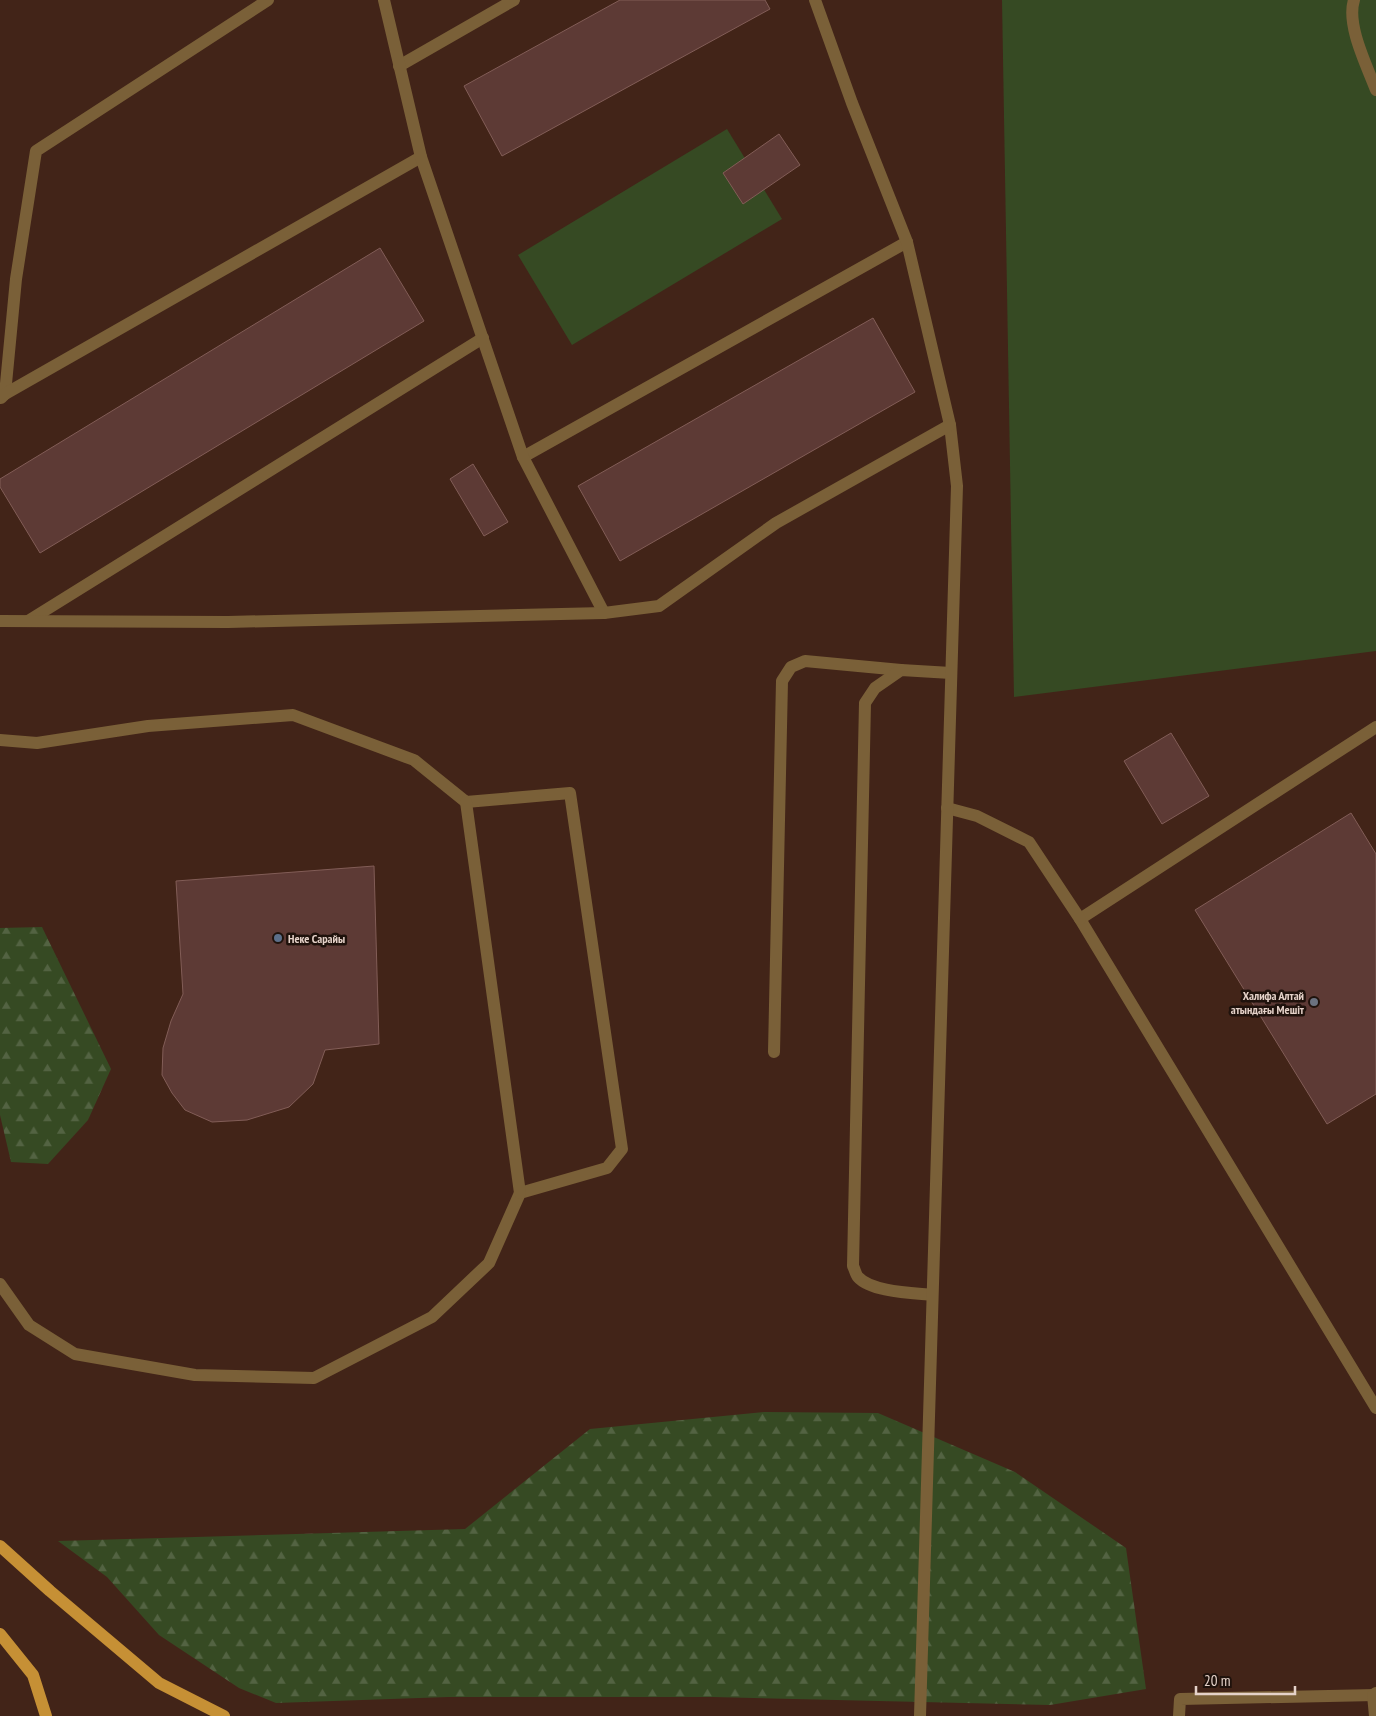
<svg xmlns="http://www.w3.org/2000/svg" width="1376" height="1716" viewBox="0 0 1376 1716" font-family="'PT Sans Narrow',sans-serif">
<defs>
<pattern id="forest-firs" width="22" height="20" patternUnits="userSpaceOnUse" patternTransform="scale(1.25)"><rect width="22" height="20" fill="#364a23"/><path d="M5 1l3.5 6h-7zM16 11l3.5 6h-7z" fill="#536342"/></pattern>
</defs>
<rect width="100%" height="100%" fill="#422418"/>
<g fill="url(#forest-firs)">
<polygon points="42,927 111,1069 88,1120 48,1164 11,1162 0,1115 0,928"/>
<polygon points="764,1412 878,1413 1015,1472 1126,1548 1146,1689 1050,1705 713,1697 448,1697 276,1703 239,1688 159,1635 107,1577 58,1541 465,1529 590,1429"/>
</g>
<g fill="#364a23">
<polygon points="1002,0 1376,0 1376,651 1014,697"/>
<polygon points="727,129 782,219 572,345 518,255"/>
</g>
<g fill="#5d3a35" stroke="#825d57">
<polygon points="620,0 765,0 770,9 502,156 464,86"/>
<polygon points="779,134 800,165 743,204 723,173"/>
<polygon points="380,248 424,321 40,553 0,487 0,479"/>
<polygon points="873,318 915,392 620,561 578,486"/>
<polygon points="473,464 508,522 484,536 450,479"/>
<polygon points="1171,733 1209,796 1162,824 1124,761"/>
<polygon points="1351,813 1376,854 1376,1094 1327,1124 1195,910"/>
<polygon points="374,866 379,1044 325,1050 313,1084 289,1107 247,1120 212,1122 185,1110 172,1093 162,1075 163,1048 171,1021 183,994 176,881"/>
</g>
<g fill="none" stroke-linecap="round" stroke-linejoin="round">
<g stroke="#7a6038" stroke-width="12">
<path d="M1354,0C1346,25 1367,66 1376,90"/>
<polyline points="399,66 514,0"/>
<polyline points="5,394 16,279 36,151 268,0"/>
<polyline points="1,398 5,394 421,157"/>
<polyline points="523,457 907,242"/>
<polyline points="28,621 483,338"/>
<polyline points="1376,727 1080,919 1376,1408"/>
<polyline points="0,740 37,743 148,726 293,715 414,760 466,802 570,793 622,1149 607,1168 520,1193 489,1263 432,1317 314,1378 195,1375 75,1354 29,1325 0,1284"/>
<polyline points="466,802 520,1193"/>
<polyline points="947,808 977,816 1029,842 1080,919"/>
<polyline points="774,1052 782,681 791,667 805,661 901,670"/>
<path d="M932,1295C914,1293 871,1292 858,1277C856,1275 855,1270 853,1266L865,703L875,688L901,670L951,673"/>
<polyline points="1179,1716 1180,1699 1376,1695"/>
<polyline points="1375,1716 1373,1695 1376,1693"/>
</g>
<g stroke="#7a6038" stroke-width="12">
<polyline points="384,0 421,157 523,457 604,613"/>
<polyline points="815,0 852,103 907,242 950,425 957,486 920,1716"/>
<polyline points="0,621 228,622 604,613 659,606 776,523 950,425"/>
</g>
<g stroke="#c69035" stroke-width="12">
<polyline points="0,1546 50,1591 159,1683 224,1716"/>
<polyline points="0,1634 33,1675 46,1716"/>
</g>
</g>
<circle fill="#5c6f8a" stroke="#1f120c" stroke-width="2" cx="278" cy="938" r="5"/>
<circle fill="#6b7280" stroke="#1f120c" stroke-width="2" cx="1314" cy="1002" r="5"/>
<g text-anchor="middle" dominant-baseline="central" stroke-width="5" stroke-linejoin="round" paint-order="stroke">
<g font-size="12" font-weight="bold" fill="#e5d2c9" stroke="#1f120c" text-anchor="start">
<text x="288" y="938">Неке Сарайы</text>
<text x="1304" y="995" text-anchor="end">Халифа Алтай<tspan x="1304" dy="14">атындағы Мешіт</tspan></text>
</g>
</g>
<path d="M1196 1686v8h99v-8" fill="none" stroke="#e5d2c9" stroke-width="2.5"/>
<text x="1204" y="1686" font-size="15" fill="#e5d2c9" stroke="#1f120c" stroke-width="4" paint-order="stroke">20 m</text>
</svg>
